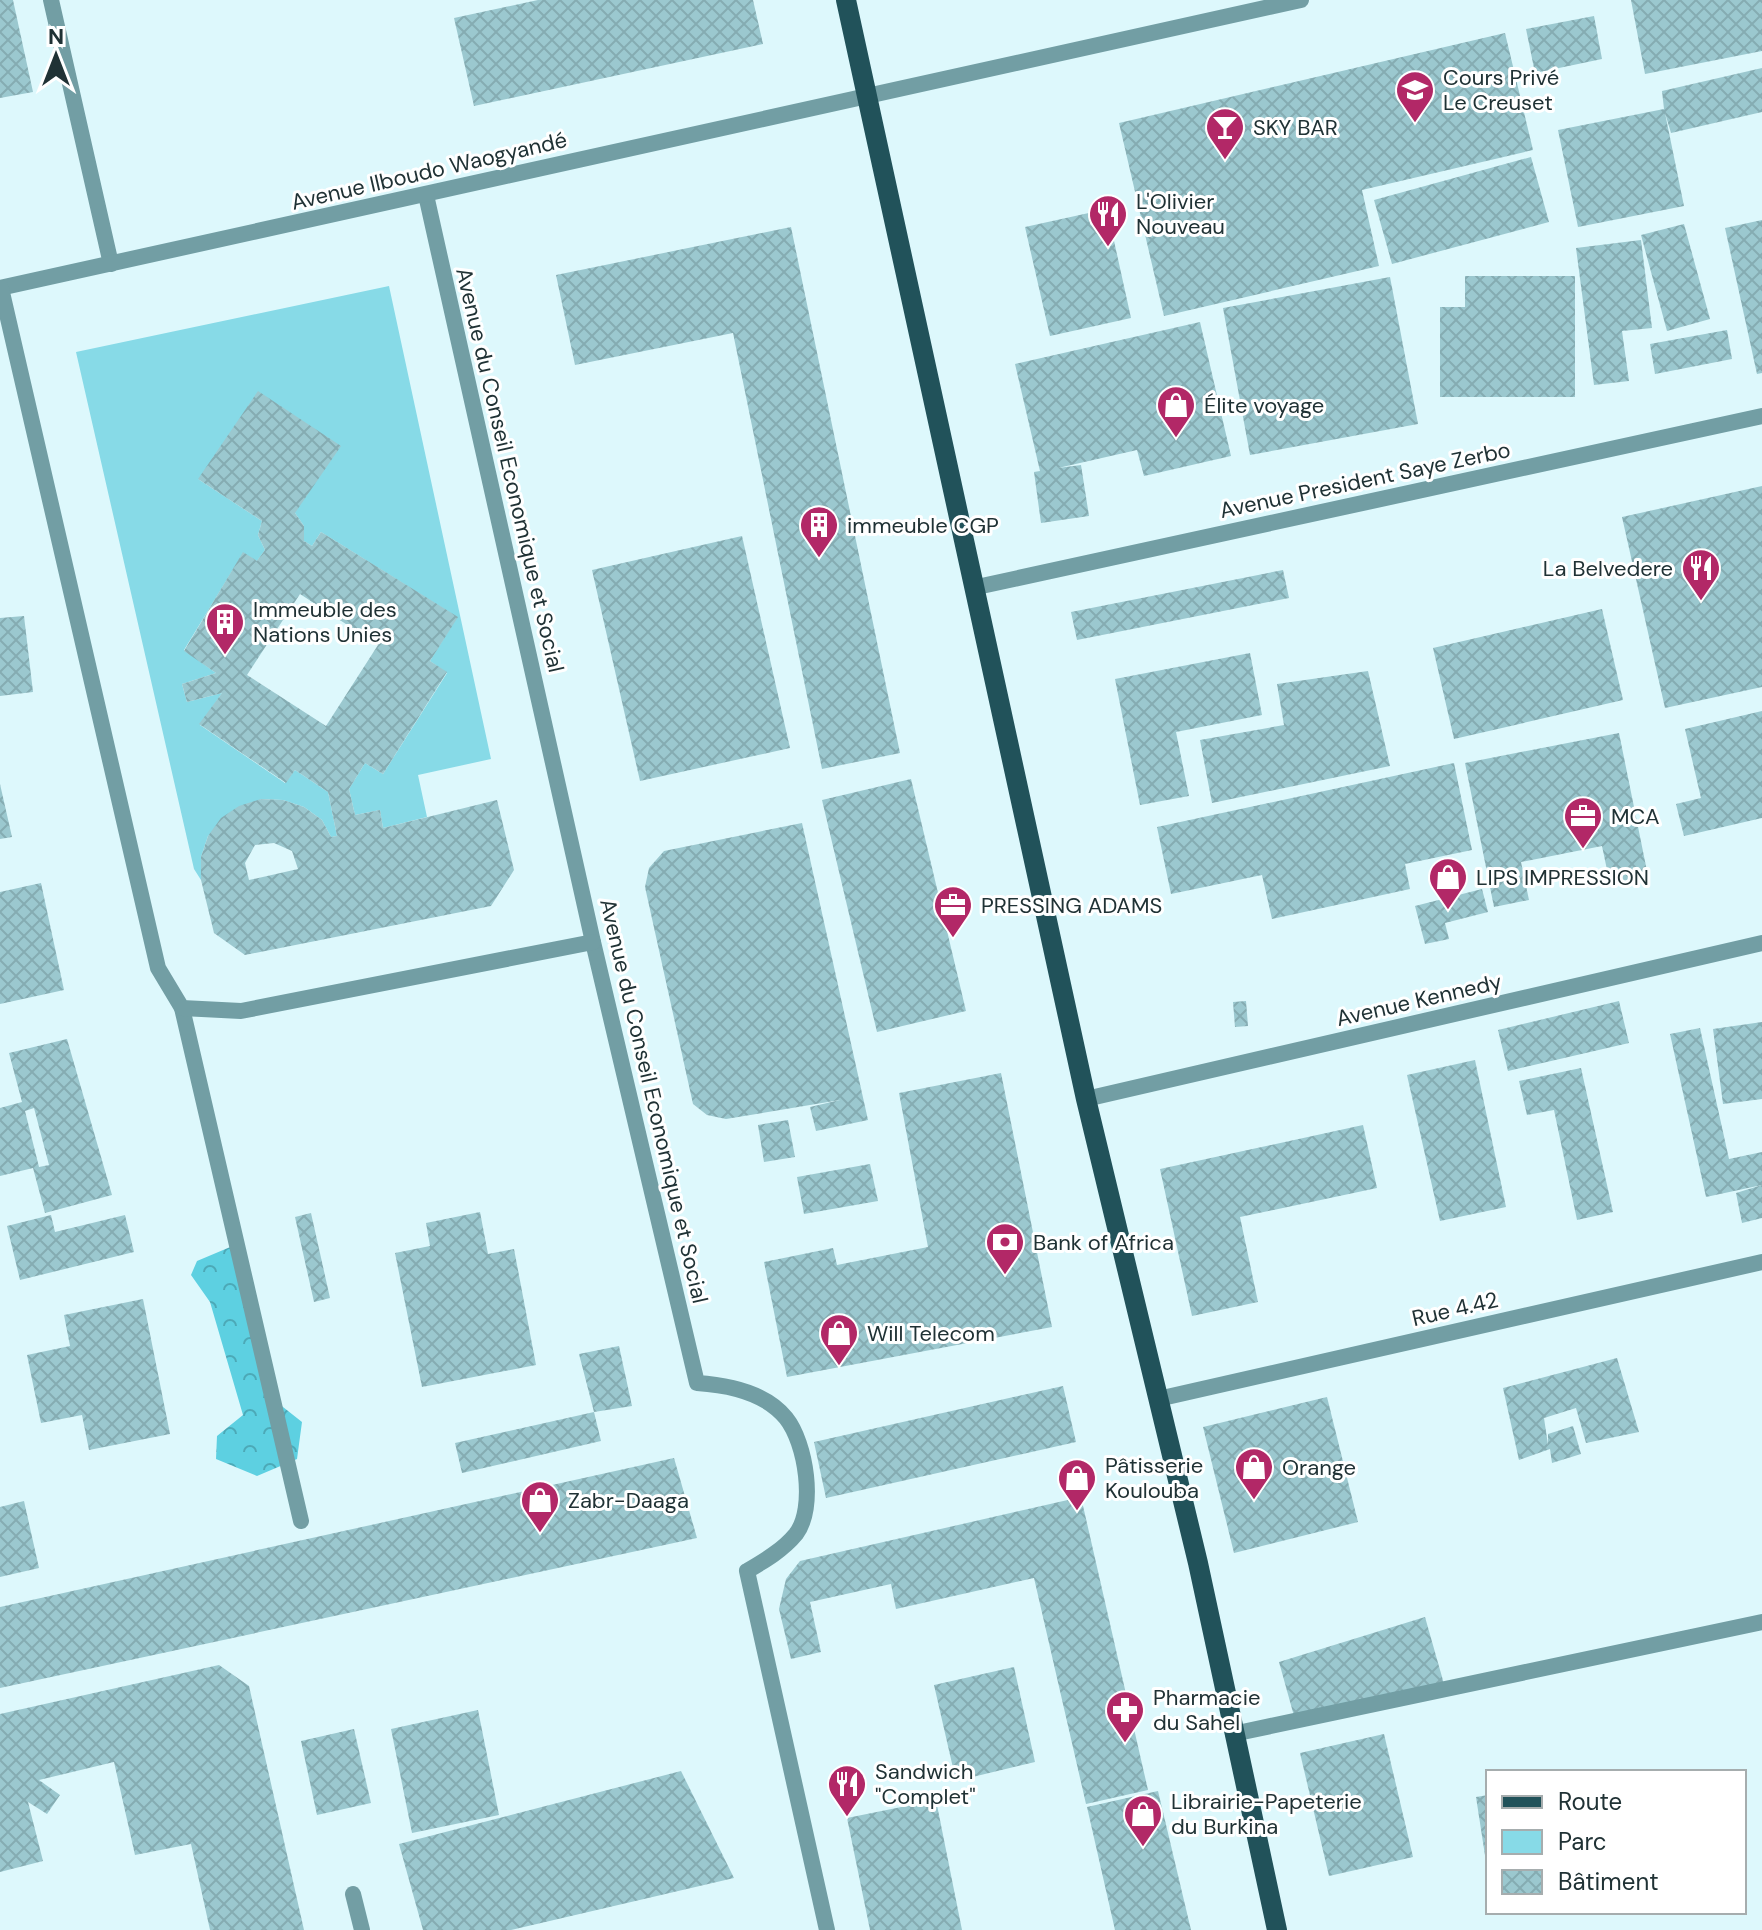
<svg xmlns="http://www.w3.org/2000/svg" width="1762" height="1930" font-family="'DM Sans',sans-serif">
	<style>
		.green { fill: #87dae7 }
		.forest { fill: url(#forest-crowns) }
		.building { fill: url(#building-cross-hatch); fill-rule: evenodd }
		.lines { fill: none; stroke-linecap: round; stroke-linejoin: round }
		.service { stroke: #729ea4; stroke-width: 16 }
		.pedestrian { stroke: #729ea4; stroke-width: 16 }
		.minor { stroke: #729ea4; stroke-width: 16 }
		.primary { stroke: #21525a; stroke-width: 20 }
		.labels { text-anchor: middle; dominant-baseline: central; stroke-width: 6; stroke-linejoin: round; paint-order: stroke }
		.poi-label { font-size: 22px; fill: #203235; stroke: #fff; text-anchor: start }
		.street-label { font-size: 22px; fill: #203235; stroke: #fff }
	</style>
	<defs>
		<pattern id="forest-crowns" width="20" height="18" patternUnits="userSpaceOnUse" patternTransform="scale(2)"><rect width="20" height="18" fill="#5dd0e1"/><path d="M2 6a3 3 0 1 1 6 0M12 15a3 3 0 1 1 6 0" fill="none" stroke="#4ca9b7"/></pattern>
		<pattern id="building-cross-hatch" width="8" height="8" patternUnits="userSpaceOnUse" patternTransform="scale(2)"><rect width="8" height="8" fill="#9bc8cf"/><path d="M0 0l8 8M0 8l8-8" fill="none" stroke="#85acb2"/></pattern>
	</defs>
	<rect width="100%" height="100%" fill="#ddf8fc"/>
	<polygon class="green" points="389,286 491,759 418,775 427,817 383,828 380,810 355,815 349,789 365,763 383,774 447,673 430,661 457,617 321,532 312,546 304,541 304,526 295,513 198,479 262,521 258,535 265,550 257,561 243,553 184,650 216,673 182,684 187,702 222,693 200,725 285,783 295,770 328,792 337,836 331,837 322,820 304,807 283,800 261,799 208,836 201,857 201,880 194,869 76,352"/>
	<polygon class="forest" points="235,1245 264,1392 302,1422 297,1459 257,1476 216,1459 217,1436 243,1415 210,1302 191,1275 197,1261"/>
	<g class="building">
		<polygon points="0,0 13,0 33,92 0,98"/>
		<polygon points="538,0 753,0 763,44 474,106 454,18"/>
		<polygon points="1631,0 1762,0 1762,51 1645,74"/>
		<polygon points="1594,16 1602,59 1535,73 1526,29"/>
		<polygon points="1505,33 1533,150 1362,190 1379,266 1164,316 1119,123"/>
		<polygon points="1762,68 1762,112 1671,133 1665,113 1684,206 1578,227 1558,130 1664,109 1662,91"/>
		<polygon points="1531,157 1549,222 1392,264 1374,200"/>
		<polygon points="1107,209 1131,318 1050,336 1025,227"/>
		<polygon points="1762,220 1762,373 1757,374 1725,228"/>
		<polygon points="1684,224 1710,319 1667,331 1641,235"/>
		<polygon points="791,227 900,753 822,769 733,333 575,365 556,275"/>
		<polygon points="1641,240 1652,328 1622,331 1629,381 1594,385 1576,248"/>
		<polygon points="1465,276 1575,276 1575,397 1440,397 1440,307 1465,307"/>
		<polygon points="1390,277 1418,424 1250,455 1223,308"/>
		<polygon points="1200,322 1231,456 1144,476 1137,450 1058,468 1081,465 1089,516 1041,523 1034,472 1040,471 1015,364"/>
		<polygon points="1727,330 1732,359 1655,374 1650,344"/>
		<path d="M258,391L341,446L295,513L304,526V541L312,546L321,532L458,617L430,661L447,672L383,774L365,763L349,789L355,815L380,810L383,828L497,800L514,870L491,906L245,955L214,933L201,880V857L208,836L221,818L239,806L261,799L283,800L304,807L322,820L331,837L337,836L328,792L295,770L286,783L199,724L222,693L187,702L182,684L216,673L184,651L243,552L257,561L265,550L258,535L262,521L198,479ZM300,594L378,645L326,726L247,675ZM274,843L292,851L298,869L249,880L245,863L255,845Z"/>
		<polygon points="1762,486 1762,687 1665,708 1622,517"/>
		<polygon points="742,536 790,748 640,781 592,570"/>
		<polygon points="1283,570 1289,598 1077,640 1071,612"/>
		<polygon points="1602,609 1623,700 1454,739 1433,648"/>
		<polygon points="24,616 33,692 0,696 0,618"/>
		<polygon points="1250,653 1262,715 1176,732 1189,796 1140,805 1115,679"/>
		<polygon points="1368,671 1390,766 1212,803 1200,740 1284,725 1277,684"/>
		<polygon points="1762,711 1762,818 1684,836 1676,804 1701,798 1685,729"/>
		<polygon points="1619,733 1648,876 1610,884 1602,846 1521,862 1529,900 1494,907 1465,763"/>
		<polygon points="1454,763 1472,850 1405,864 1410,889 1272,919 1262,875 1171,894 1157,827"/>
		<polygon points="911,779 966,1011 877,1032 822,800"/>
		<polygon points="0,784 12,837 0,839"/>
		<polygon points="802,823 868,1120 816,1131 810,1107 840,1100 726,1119 707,1115 693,1104 645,887 649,868 664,851"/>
		<polygon points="41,883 64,990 0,1004 0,892"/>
		<polygon points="1482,889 1488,912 1445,923 1449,939 1425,944 1415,906"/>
		<polygon points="1246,1001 1248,1026 1235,1027 1233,1002"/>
		<polygon points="1619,1001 1629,1043 1508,1071 1498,1030"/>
		<polygon points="1762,1022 1762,1099 1723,1104 1713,1029"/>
		<polygon points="1700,1028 1729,1159 1762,1152 1762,1185 1706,1197 1670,1034"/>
		<path d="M67,1039L112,1195L45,1213L33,1168L0,1176V1108L22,1102L9,1053ZM34,1108L49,1165L39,1167L25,1111Z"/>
		<polygon points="1475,1060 1506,1207 1440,1221 1407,1075"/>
		<polygon points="1581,1068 1613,1212 1577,1220 1554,1110 1527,1115 1519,1081"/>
		<polygon points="1001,1073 1052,1327 787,1377 764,1262 833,1248 837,1265 928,1247 899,1093"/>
		<polygon points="788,1120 795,1157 764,1162 758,1125"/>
		<polygon points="1363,1125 1377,1188 1240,1217 1258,1302 1192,1316 1160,1169"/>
		<polygon points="870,1164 878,1201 804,1214 797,1177"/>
		<polygon points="1762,1185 1762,1218 1742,1223 1736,1193"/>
		<polygon points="480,1212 488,1254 514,1249 536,1365 422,1387 395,1253 430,1246 426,1223"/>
		<polygon points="311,1213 330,1298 314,1302 295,1217"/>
		<polygon points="51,1215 55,1232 125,1215 134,1252 20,1280 7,1226"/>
		<polygon points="143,1299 170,1434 89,1450 82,1415 41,1423 27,1355 70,1346 64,1315"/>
		<polygon points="619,1346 632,1406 594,1412 601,1441 462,1473 455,1443 594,1412 579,1354"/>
		<polygon points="1617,1358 1639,1432 1586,1443 1576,1408 1544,1418 1548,1445 1548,1434 1573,1426 1581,1454 1552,1463 1550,1449 1519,1460 1503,1388"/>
		<polygon points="1063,1386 1076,1442 826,1498 814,1442"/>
		<polygon points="1327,1397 1358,1522 1234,1553 1203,1427"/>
		<polygon points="674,1458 697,1538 0,1688 0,1607"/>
		<polygon points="1081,1497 1148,1790 1086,1804 1034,1578 896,1609 891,1584 810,1602 821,1652 791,1659 779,1609 786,1579 800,1561"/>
		<polygon points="24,1501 39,1568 0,1577 0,1507"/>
		<polygon points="1425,1617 1444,1684 1294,1716 1279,1662"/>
		<polygon points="219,1665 249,1686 304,1930 210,1930 191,1844 135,1855 114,1762 39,1780 60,1795 47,1814 28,1802 43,1861 0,1872 0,1714"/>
		<polygon points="1014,1667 1035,1762 956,1781 934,1685"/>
		<polygon points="478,1710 499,1815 412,1833 391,1729"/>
		<polygon points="354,1729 371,1803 317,1815 301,1741"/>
		<polygon points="1384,1734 1413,1857 1329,1876 1300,1753"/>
		<polygon points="681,1771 734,1878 511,1930 423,1930 399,1844"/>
		<polygon points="1158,1791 1191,1930 1115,1930 1087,1807"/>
		<polygon points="1488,1795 1488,1861 1486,1862 1476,1797"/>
		<polygon points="936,1800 962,1930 870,1930 847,1818"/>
	</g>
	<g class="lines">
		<polyline class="service" points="51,0 111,264"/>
		<polyline class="pedestrian" points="182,1008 301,1521"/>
		<g class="minor">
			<path d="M426,195L593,942L697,1383C728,1385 765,1392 786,1418C806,1443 816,1508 796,1534C783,1550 764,1561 747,1571L827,1930"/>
			<polyline points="0,288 1301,0"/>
			<polyline points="1,288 158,968 182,1008 241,1011 593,942"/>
			<polyline points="977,587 1762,416"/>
			<polyline points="1086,1099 1762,943"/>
			<polyline points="1158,1399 1762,1262"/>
			<polyline points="1233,1734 1762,1622"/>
			<polyline points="353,1894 362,1930"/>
		</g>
		<polyline class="primary" points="846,0 1086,1099 1198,1563 1277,1930"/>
	</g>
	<defs>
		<g id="school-pin" transform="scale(2)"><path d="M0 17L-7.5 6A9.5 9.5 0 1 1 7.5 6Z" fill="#b22867" stroke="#fff"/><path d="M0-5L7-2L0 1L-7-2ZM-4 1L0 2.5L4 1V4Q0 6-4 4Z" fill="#fff"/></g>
		<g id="bar-pin" transform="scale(2)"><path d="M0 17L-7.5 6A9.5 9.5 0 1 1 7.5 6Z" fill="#b22867" stroke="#fff"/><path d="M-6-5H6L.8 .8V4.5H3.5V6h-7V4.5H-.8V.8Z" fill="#fff"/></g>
		<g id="restaurant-pin" transform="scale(2)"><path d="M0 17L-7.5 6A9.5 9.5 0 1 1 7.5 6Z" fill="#b22867" stroke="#fff"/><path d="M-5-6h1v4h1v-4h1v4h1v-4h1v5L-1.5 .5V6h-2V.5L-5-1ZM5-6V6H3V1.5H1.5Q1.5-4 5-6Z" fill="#fff"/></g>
		<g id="shop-pin" transform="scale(2)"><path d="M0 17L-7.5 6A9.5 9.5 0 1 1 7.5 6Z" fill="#b22867" stroke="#fff"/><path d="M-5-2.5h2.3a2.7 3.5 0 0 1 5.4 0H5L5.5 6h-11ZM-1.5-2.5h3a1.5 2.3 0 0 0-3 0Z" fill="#fff"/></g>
		<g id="building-pin" transform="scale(2)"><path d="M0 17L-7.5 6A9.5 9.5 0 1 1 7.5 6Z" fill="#b22867" stroke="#fff"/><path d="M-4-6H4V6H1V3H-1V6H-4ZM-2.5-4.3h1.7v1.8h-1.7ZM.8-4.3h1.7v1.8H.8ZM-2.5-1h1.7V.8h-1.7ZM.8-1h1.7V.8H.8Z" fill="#fff"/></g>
		<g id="office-pin" transform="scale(2)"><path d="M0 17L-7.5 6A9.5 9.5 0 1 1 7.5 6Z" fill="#b22867" stroke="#fff"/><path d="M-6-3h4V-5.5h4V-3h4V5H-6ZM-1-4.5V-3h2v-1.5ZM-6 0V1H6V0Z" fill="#fff"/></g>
		<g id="bank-pin" transform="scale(2)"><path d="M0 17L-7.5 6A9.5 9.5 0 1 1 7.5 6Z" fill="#b22867" stroke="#fff"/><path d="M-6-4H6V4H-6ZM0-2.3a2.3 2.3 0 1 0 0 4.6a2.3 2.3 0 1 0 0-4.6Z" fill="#fff"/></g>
		<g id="pharmacy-pin" transform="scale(2)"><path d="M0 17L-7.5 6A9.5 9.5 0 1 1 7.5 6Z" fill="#b22867" stroke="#fff"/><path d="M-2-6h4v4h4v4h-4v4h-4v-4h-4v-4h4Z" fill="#fff"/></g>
	</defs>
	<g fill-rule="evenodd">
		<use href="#school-pin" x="1415" y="90"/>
		<use href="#bar-pin" x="1225" y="127"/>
		<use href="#restaurant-pin" x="1108" y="214"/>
		<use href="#shop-pin" x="1176" y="405"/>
		<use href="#building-pin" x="819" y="525"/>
		<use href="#restaurant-pin" x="1701" y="568"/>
		<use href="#building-pin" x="225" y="622"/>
		<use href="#office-pin" x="1583" y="816"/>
		<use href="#shop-pin" x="1448" y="877"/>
		<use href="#office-pin" x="953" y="905"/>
		<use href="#bank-pin" x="1005" y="1242"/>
		<use href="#shop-pin" x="839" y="1333"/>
		<use href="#shop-pin" x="1254" y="1467"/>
		<use href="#shop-pin" x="1077" y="1478"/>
		<use href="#shop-pin" x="540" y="1500"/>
		<use href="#pharmacy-pin" x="1125" y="1710"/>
		<use href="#restaurant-pin" x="847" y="1784"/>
		<use href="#shop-pin" x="1143" y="1814"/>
	</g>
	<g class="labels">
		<g class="poi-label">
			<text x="1443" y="77">Cours Privé<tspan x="1443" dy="25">Le Creuset</tspan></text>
			<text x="1253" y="127">SKY BAR</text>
			<text x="1136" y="201">L'Olivier<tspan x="1136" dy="25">Nouveau</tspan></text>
			<text x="1204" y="405">Élite voyage</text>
			<text x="847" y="525">immeuble CGP</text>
			<text x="1673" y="568" text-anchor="end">La Belvedere</text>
			<text x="253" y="609">Immeuble des<tspan x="253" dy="25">Nations Unies</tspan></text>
			<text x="1611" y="816">MCA</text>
			<text x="1476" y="877">LIPS IMPRESSION</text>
			<text x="981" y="905">PRESSING ADAMS</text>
			<text x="1033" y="1242">Bank of Africa</text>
			<text x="867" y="1333">Will Telecom</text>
			<text x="1105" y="1465">Pâtisserie<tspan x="1105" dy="25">Koulouba</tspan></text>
			<text x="1282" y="1467">Orange</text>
			<text x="568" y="1500">Zabr-Daaga</text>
			<text x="1153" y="1697">Pharmacie<tspan x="1153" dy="25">du Sahel</tspan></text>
			<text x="875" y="1771">Sandwich<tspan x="875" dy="25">"Complet"</tspan></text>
			<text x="1171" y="1801">Librairie-Papeterie<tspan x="1171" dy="25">du Burkina</tspan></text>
		</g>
		<g class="street-label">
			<text transform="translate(429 171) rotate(-13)">Avenue Ilboudo Waogyandé</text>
			<text transform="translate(510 470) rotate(77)">Avenue du Conseil Economique et Social</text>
			<text transform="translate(1365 480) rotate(-12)">Avenue President Saye Zerbo</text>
			<text transform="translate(1419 1000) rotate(-13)">Avenue Kennedy</text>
			<text transform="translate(654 1101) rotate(77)">Avenue du Conseil Economique et Social</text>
			<text transform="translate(1455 1309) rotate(-13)">Rue 4.42</text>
		</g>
	</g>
	<rect x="1486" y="1770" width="260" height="144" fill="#ffffff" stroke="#a6adae" stroke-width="2"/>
	<rect x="1502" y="1796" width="40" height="12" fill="#21525a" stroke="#a6adae" stroke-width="2"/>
	<text x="1558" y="1810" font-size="24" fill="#203235">Route</text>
	<rect x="1502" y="1830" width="40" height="24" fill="#87dae7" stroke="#a6adae" stroke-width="2"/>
	<text x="1558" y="1850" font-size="24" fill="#203235">Parc</text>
	<rect x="1502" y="1870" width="40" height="24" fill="url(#building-cross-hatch)" stroke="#a6adae" stroke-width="2"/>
	<text x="1558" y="1890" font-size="24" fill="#203235">Bâtiment</text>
	<g transform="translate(56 56)" stroke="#ffffff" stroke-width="6" paint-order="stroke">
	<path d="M0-6L14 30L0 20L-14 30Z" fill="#203235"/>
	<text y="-12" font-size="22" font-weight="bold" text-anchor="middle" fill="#203235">N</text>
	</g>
</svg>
